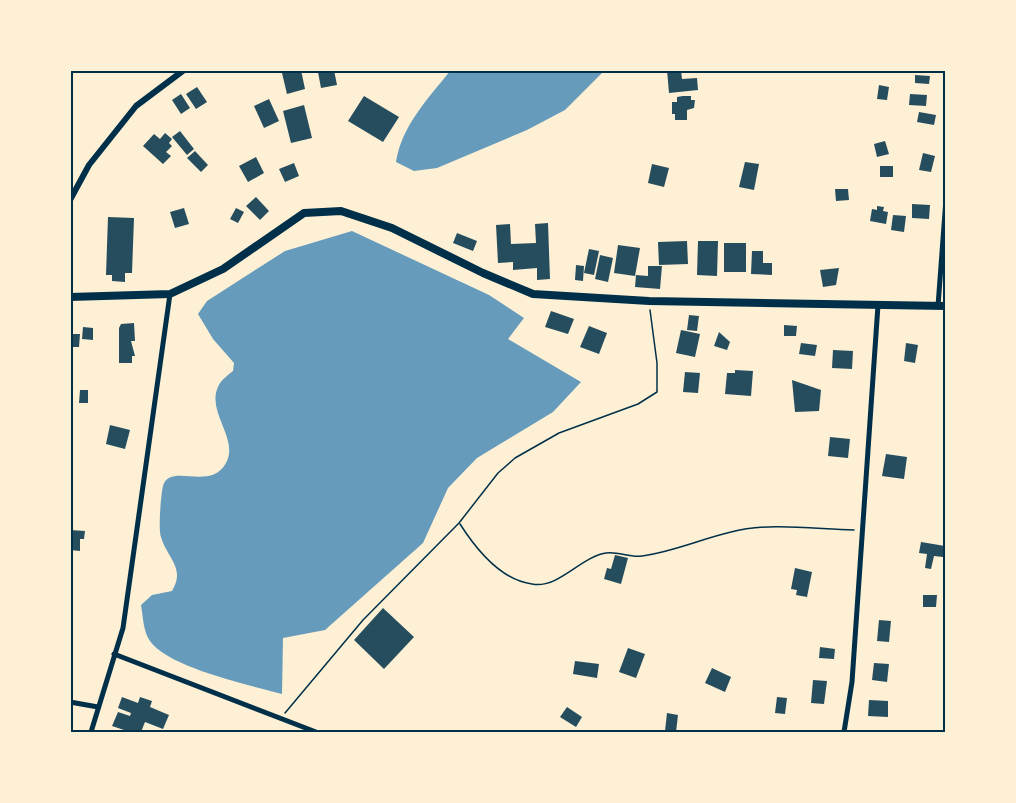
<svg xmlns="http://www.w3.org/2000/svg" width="1016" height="803" font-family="'Zilla Slab',serif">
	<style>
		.water { fill: #669bbc }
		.building { fill: #264d5e }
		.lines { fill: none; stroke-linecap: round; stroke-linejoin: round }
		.path { stroke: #003049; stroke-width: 1.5 }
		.minor { stroke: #003049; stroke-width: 5 }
		.tertiary { stroke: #003049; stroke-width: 6 }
		.trunk { stroke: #003049; stroke-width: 8 }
		.neatline { fill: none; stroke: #003049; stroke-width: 2 }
	</style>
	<rect width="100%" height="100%" fill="#fdf0d5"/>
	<g class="water">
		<path d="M450,71V70L604,71L565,110L527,130L437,168L414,171L396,162C402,125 428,99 450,71Z"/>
		<path d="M352,231L489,295L524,318L508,339L581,382L553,412L477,458L448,488L423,543L325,630L283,638L282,694C250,685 169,668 150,641C143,631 143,616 141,605L152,595L172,591C186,568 167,558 161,537C158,530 161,494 163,486C170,462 210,492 226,463C240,438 203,410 220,383C223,379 229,374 233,371L234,363L213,339L198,314L207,301L285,251Z"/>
	</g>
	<g class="building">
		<polygon points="290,70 301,70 305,89 287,94 282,73"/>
		<polygon points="334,70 337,85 321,88 318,72"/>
		<polygon points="667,70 681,70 682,79 697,78 698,90 669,93"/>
		<polygon points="915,75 930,76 929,84 915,83"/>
		<polygon points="879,85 889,87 887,100 877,99"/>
		<polygon points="197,87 207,102 196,109 186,94"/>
		<polygon points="181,94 190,108 181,114 172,100"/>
		<polygon points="910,94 927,95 926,106 909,105"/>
		<polygon points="364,96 399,117 383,142 348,121"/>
		<polygon points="683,96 691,96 691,100 695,100 694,108 687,110 687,120 675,120 675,114 672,114 672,102 677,102 677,97"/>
		<polygon points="269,99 279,121 264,128 254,106"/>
		<polygon points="304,105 312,138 291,143 283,111"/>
		<polygon points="919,112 936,115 934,125 917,122"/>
		<polygon points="180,131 194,149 187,155 172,137"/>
		<polygon points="165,133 172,139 169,143 172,146 166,152 171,156 163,164 143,146 154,134 160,139"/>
		<polygon points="885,141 889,154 877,157 874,144"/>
		<polygon points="195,151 208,165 201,172 187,158"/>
		<polygon points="923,153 935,156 931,172 919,170"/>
		<polygon points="256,157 264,173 248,182 239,166"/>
		<polygon points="745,162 759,164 754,190 739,187"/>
		<polygon points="294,163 299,176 285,182 279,169"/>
		<polygon points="652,164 669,168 664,187 648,183"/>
		<rect x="880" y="166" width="13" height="11"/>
		<polygon points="835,189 848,189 849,200 836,201"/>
		<polygon points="256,197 269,211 260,220 246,206"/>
		<polygon points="912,204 930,205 929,219 912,218"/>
		<polygon points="877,206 884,207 883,211 888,212 886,224 870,221 872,209 877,210"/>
		<polygon points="184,208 189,224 175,228 170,212"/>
		<polygon points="236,208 244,212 238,223 230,219"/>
		<polygon points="893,215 906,216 904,232 891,230"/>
		<polygon points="108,217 134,218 132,273 125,273 125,282 112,281 112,275 106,275"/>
		<polygon points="548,223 550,279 537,280 537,268 513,270 513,262 498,263 496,225 510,224 511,244 536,243 535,224"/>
		<polygon points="457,233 477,241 473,251 453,243"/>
		<polygon points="687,241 688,264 659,265 658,242"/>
		<polygon points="698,241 718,241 717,276 697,275"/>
		<rect x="724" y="243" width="22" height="29"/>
		<polygon points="618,245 640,248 635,276 614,273"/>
		<polygon points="589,249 599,251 594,275 584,273"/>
		<polygon points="752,251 763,251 763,263 772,263 772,275 751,274"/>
		<polygon points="600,255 613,258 608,282 595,279"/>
		<polygon points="576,265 584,266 583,281 575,280"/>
		<polygon points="648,266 662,266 660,289 635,287 636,275 648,276"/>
		<polygon points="839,268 836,285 823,287 820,270"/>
		<polygon points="551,311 574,319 568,334 545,327"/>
		<polygon points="689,315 699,316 697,331 687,330"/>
		<polygon points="134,323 135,341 131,341 135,356 132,356 132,363 119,363 119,328 121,324"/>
		<polygon points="784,325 797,326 796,336 784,336"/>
		<polygon points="589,326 607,333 599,354 580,347"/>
		<polygon points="83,327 93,328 93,340 82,339"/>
		<polygon points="681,330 700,334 695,357 676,353"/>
		<polygon points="719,332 730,342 727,350 714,346"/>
		<polygon points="72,334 80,334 79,347 71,347"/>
		<polygon points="801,343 817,345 815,356 799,354"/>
		<polygon points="906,343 918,345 915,363 904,361"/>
		<polygon points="833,350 853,351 852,369 832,368"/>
		<polygon points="735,370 753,371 751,396 725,394 727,373 735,373"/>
		<polygon points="685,372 700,373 698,393 683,392"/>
		<polygon points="792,380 821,390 819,411 795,412"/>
		<polygon points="80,390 88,390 88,403 79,403"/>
		<polygon points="110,425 130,430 125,449 106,444"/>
		<polygon points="830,437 850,439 848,458 828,456"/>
		<polygon points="886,454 907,457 904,479 882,476"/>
		<polygon points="70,530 85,531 84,539 80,539 80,551 70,550"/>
		<polygon points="921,542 945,546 943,557 934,556 931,569 925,568 927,554 919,553"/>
		<polygon points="615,555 628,558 621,584 604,579 607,568 611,569"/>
		<polygon points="795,568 812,572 807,597 796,595 797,590 791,589"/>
		<polygon points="923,595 937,595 936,607 923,607"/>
		<polygon points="383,608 414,637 384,669 354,640"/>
		<polygon points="879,620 891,621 889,642 877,641"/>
		<polygon points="820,647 835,649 834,659 819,658"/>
		<polygon points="628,648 645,654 636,678 619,672"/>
		<polygon points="575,661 599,664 597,678 573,674"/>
		<polygon points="874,663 889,664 887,682 872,680"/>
		<polygon points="712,668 731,677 725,692 705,683"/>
		<polygon points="813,680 827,681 824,704 811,703"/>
		<polygon points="122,697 138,703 140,697 152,701 150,707 169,715 163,729 145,722 141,732 130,732 112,726 118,712 130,716 131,713 118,708"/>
		<polygon points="777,697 787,698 785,714 775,713"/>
		<polygon points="869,700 888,701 888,717 868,716"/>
		<polygon points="567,707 582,717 576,727 560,717"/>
		<polygon points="667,713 678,715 676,732 665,731"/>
	</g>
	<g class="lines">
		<g class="path">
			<path d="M460,524C476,549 500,580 532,584C559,589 580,557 606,553C618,551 630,558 642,556C672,552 701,539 731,532C769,522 814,529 854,530"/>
			<polyline points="285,713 363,620 459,523 498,473 515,458 559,433 638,404 657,392 657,363 650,310"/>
		</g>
		<g class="minor">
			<polyline points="938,306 946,199"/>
			<polyline points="114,654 316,732"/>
			<polyline points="70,702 98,707"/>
			<polyline points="91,732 123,628 170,294"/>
			<polyline points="844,732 852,682 878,305"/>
		</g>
		<polyline class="tertiary" points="70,200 89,165 136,106 184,70"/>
		<polyline class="trunk" points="70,297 170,294 223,269 304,213 341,211 392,228 483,273 533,294 649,301 946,306"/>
	</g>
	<rect width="1016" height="803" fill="none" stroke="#fdf0d5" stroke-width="144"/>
	<rect x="72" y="72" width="872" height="659" class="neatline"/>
</svg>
